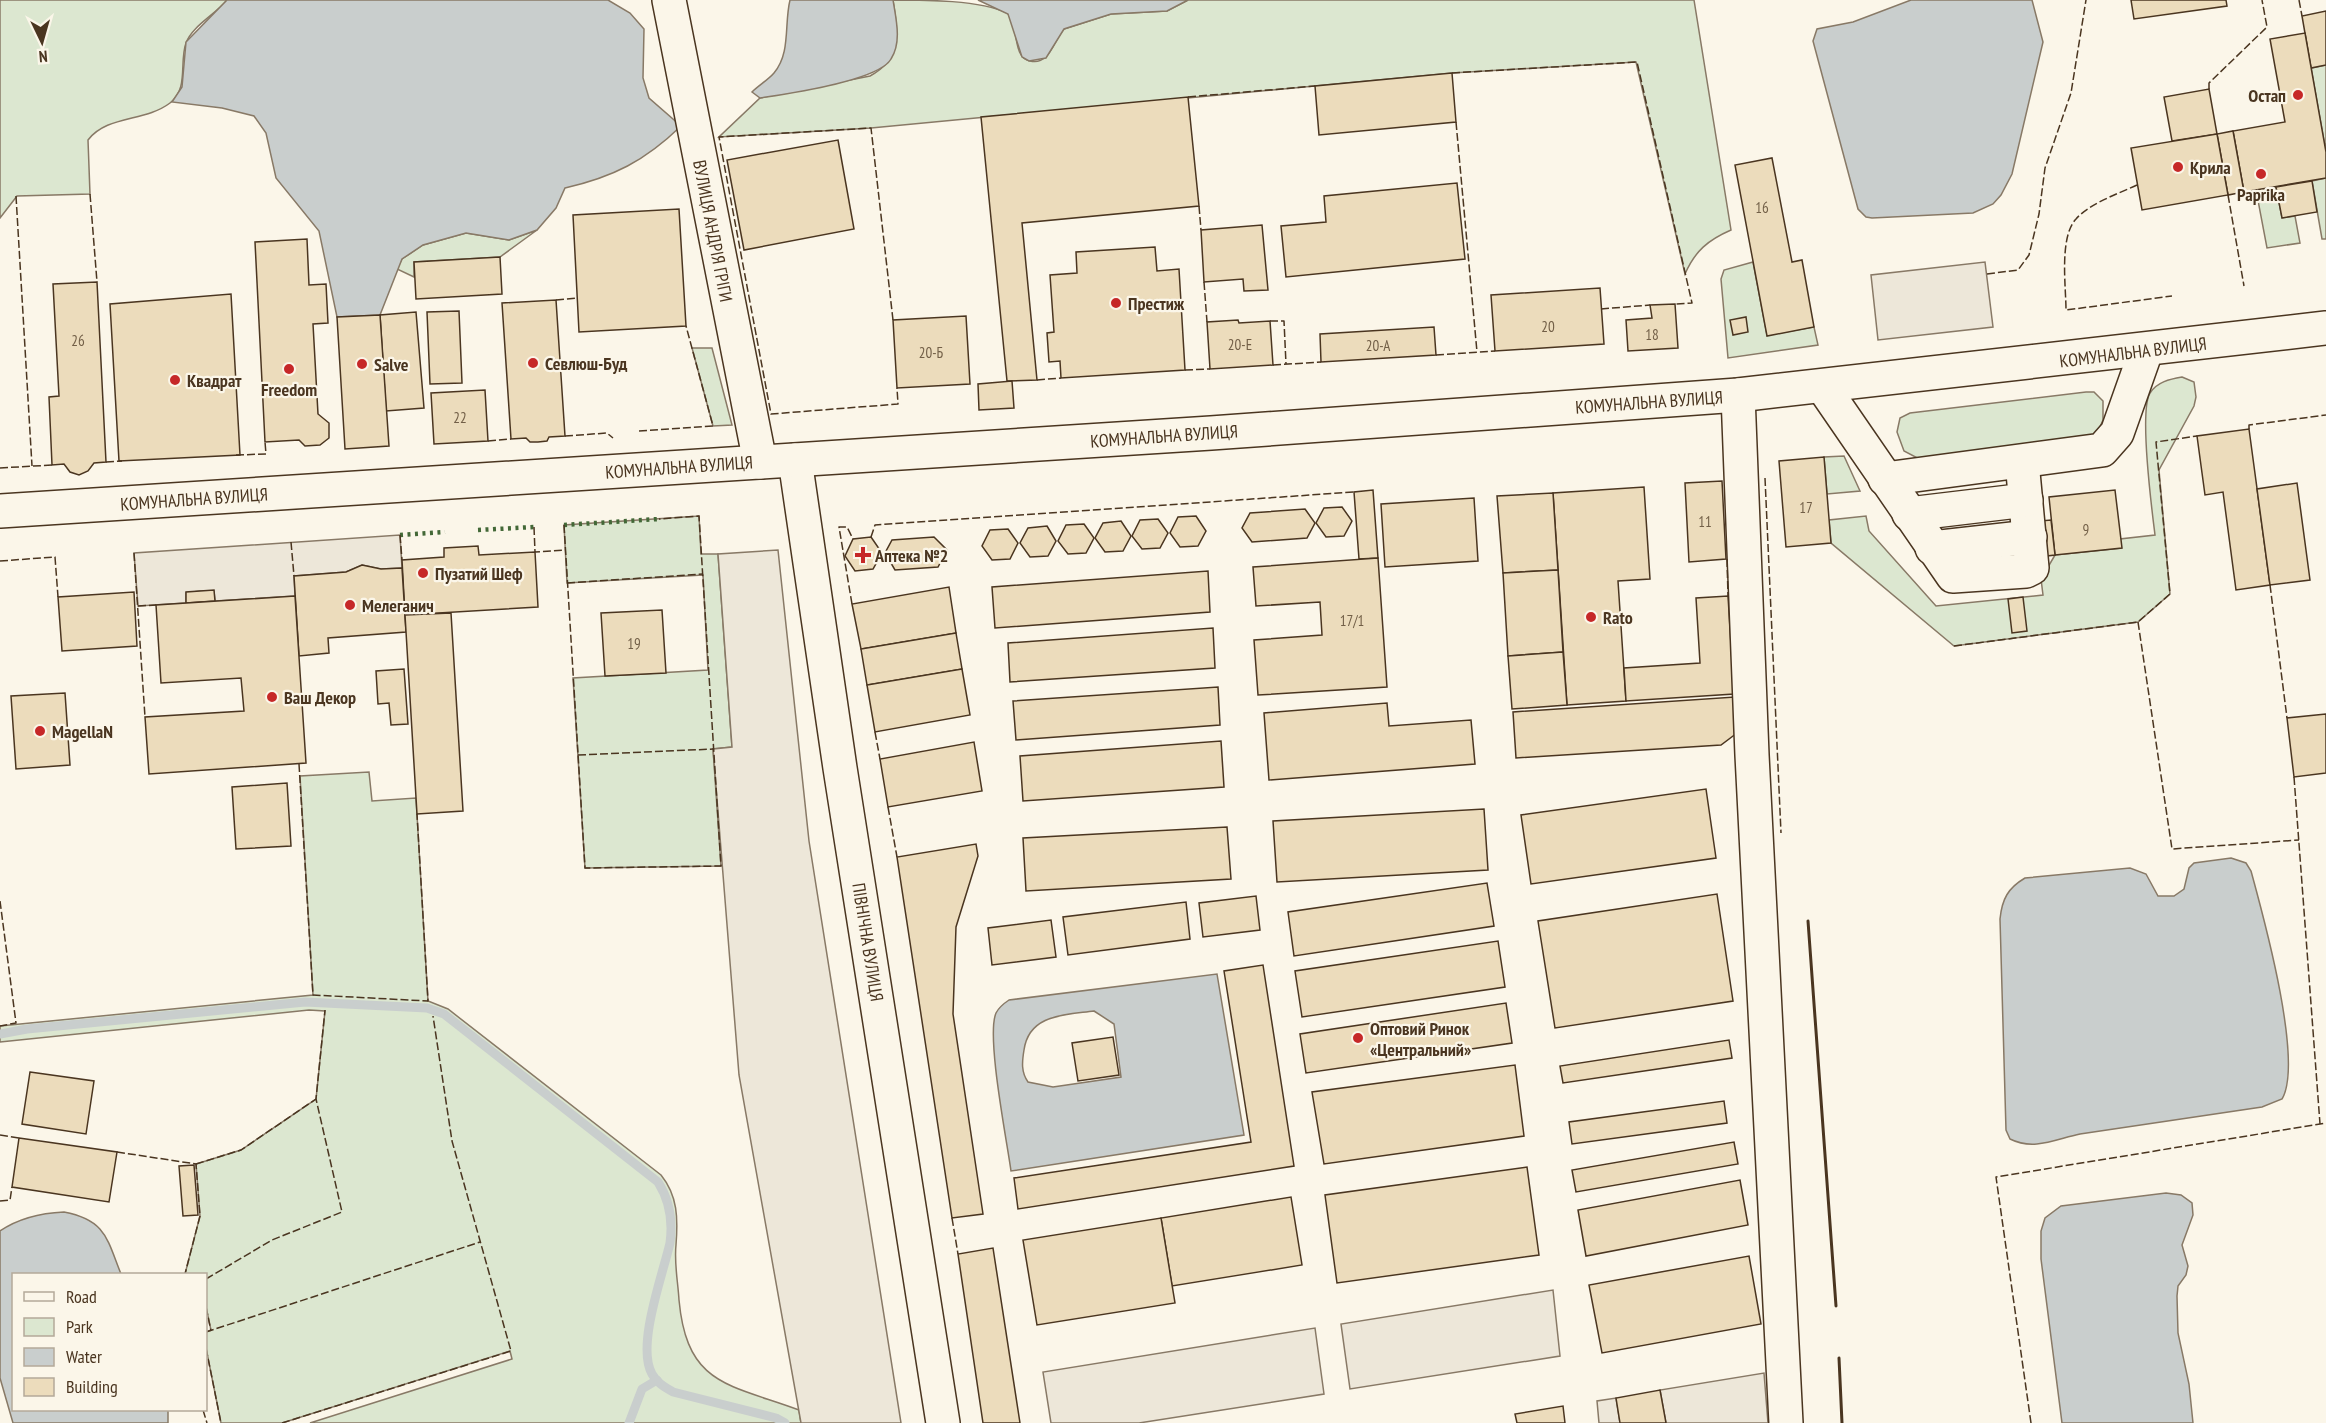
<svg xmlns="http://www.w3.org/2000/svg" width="2326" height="1423" font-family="'PT Sans Narrow',sans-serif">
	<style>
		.green { fill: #dce7d0; stroke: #887966; stroke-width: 1.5 }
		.parking { fill: #ede7d9; stroke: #887966; stroke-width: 1.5 }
		.water { fill: #c9cecd; stroke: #887966; stroke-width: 1.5; fill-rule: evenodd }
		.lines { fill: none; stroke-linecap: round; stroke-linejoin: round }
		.stream { stroke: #c9cecd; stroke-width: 9 }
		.building { fill: #ecdcbc; stroke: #4a3520; stroke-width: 1.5 }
		.minor-casing { stroke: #4a3520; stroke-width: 36 }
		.major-casing { stroke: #4a3520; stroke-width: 36 }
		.minor { stroke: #fbf6e9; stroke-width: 33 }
		.major { stroke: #fbf6e9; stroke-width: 33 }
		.hedge { stroke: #436837; stroke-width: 4.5; stroke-dasharray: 3 4.5; stroke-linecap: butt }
		.fence { stroke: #4a3520; stroke-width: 1.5; stroke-dasharray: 8 3; stroke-linecap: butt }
		.wall { stroke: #4a3520; stroke-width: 3 }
		.poi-dot { fill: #c62828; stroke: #fbf6e9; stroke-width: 2 }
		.labels { text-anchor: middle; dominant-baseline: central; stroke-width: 4.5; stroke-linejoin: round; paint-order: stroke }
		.number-label { font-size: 15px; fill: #725f47 }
		.poi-label { font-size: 18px; font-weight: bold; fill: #4a3520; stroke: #fbf6e9; text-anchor: start }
		.street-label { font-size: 18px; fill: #4a3520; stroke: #fbf6e9 }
	</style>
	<rect width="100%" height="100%" fill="#fbf6e9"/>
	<g class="green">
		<path d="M0,0H227C216,14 192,26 186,43C179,62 189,89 170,103C145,122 107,115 88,140L90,194L17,196L0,218Z"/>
		<path d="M893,0C926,0 980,0 1007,13C1020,24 1011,57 1030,61C1050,66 1054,39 1064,29L1111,14L1167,11L1188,0H1694L1731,230C1708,240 1695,251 1685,274L1636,62L1452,73L871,128L719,137L760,98L870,76C903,58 898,33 893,0Z"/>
		<polygon points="2326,65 2326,152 2311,68"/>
		<polygon points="2326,178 2326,239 2322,239 2312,181"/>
		<polygon points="2276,187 2282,218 2295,216 2300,243 2267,248 2256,190"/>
		<polygon points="537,230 500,257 414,262 414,277 397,269 402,259 423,245 466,233 509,240"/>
		<polygon points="1753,262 1767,335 1814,327 1818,345 1728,358 1721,279 1724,270"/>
		<polygon points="692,348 712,348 732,425 713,426"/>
		<path d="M2182,377L2194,382L2196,397L2194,406L2159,470L2170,594L2138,622L1954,646L1831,543L1829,520L1866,516L1869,531L1936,606L2043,595L2041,579L2055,555L2121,548L2120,539L2155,535C2152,511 2139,411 2150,393C2157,382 2170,379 2182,377Z"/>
		<polygon points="2086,392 2094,392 2103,401 2103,420 2096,436 1923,461 1904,451 1897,432 1900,418 1910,413"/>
		<polygon points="1844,456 1860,491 1827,494 1824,457"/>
		<polygon points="699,516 701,554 718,554 732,747 713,749 721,866 585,868 573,678 708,670 703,575 567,583 564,525"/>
		<path d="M369,772L372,801L416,798L428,1001L448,1009L661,1175C678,1196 678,1219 676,1245C674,1263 678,1282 679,1300C687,1386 729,1384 799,1410L801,1423H310L512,1359L510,1351L282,1423H221L206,1348V1332L211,1330L206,1307V1274H185L200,1216L196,1164L241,1150L316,1099L325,1011L309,1010L0,1042V1026L313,995L300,776Z"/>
	</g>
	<g class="parking">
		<polygon points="1985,262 1993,327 1878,340 1871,275"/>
		<polygon points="400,535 402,568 381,569 362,565 346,572 294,576 295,596 215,601 214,591 200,591 186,593 186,603 138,606 134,553"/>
		<polygon points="778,550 809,841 901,1423 801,1423 739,1075 713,749 732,747 718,554"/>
		<polygon points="1553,1290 1560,1356 1350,1389 1341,1324"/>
		<polygon points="1315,1328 1324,1394 1139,1423 1051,1423 1043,1372"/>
		<polygon points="1764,1373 1768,1423 1666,1423 1660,1390"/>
		<polygon points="1616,1398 1620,1423 1599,1423 1597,1401"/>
	</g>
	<g class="water">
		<path d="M227,0H608L630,13L644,29L643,78L649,98L681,126C645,161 613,177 565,188L556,208L537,230L509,240L466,233L423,245L402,259L380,315L337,317L319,231L276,178L266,133L254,116L222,108L172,102L182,87L186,42Z"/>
		<path d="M790,0H893C896,19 902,42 891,59C879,81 786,94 760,98L752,92C759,85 768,80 774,73C791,53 784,24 790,0Z"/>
		<polygon points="978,0 1188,0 1167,11 1111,14 1064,29 1046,58 1029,61 1022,57 1008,14"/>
		<polygon points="1911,0 2032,0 2043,42 2012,174 2001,195 1993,204 1973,213 1872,218 1866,217 1858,209 1813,41 1817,29 1853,22"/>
		<path d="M2231,858L2246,863L2251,871C2263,915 2304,1062 2282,1099L2262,1107L2080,1134C2056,1139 2034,1151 2010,1139L2006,1130L2000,919C2002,899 2008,888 2025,878L2130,868L2146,874L2158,896H2174L2184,889L2189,868L2194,863Z"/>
		<path d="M1217,974L1244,1135L1011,1171C1007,1141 986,1036 996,1013C999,1007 1003,1004 1009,1000ZM1094,1011L1114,1024L1121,1077L1053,1087L1028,1082C1021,1072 1022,1062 1024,1050C1029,1014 1065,1015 1094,1011Z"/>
		<polygon points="2166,1193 2181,1195 2192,1203 2193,1215 2182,1245 2188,1266 2186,1275 2178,1286 2177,1296 2178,1333 2189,1384 2193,1423 2062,1423 2041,1259 2041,1231 2045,1218 2061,1206"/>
		<path d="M64,1212C106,1220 107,1239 121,1274H14V1410H168V1423H13L0,1378V1231C19,1218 42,1213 64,1212Z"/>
	</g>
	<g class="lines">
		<g class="stream">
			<path d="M0,1034L27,1029L305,1002L427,1008L444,1014L658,1182C670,1201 673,1221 670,1243C663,1274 636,1346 652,1374C657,1383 665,1387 673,1392L776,1418L785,1423"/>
			<polyline points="629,1423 642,1389 657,1380"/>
		</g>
	</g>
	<g class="building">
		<polygon points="2131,0 2226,0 2227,6 2134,19"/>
		<polygon points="2326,11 2326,65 2311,68 2302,16"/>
		<polygon points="2305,33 2326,152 2326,178 2244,192 2233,131 2285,122 2270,39"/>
		<polygon points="1452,73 1456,122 1319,135 1315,86"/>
		<polygon points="2209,89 2217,134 2172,141 2164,97"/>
		<polygon points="1188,97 1199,206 1022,223 1037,380 1007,381 981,117"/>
		<polygon points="2233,131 2244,192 2228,195 2217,134"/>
		<polygon points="2217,134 2228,195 2142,210 2131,148"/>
		<polygon points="838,140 854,229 744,250 727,160"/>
		<polygon points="1772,158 1792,262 1802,260 1814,327 1767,336 1735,165"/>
		<polygon points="2312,181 2317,212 2282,218 2276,187"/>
		<polygon points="1457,183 1465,259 1286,277 1281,226 1326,222 1324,196"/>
		<polygon points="679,209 686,326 579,332 573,215"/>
		<polygon points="1262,225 1268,290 1244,291 1243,279 1204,282 1201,230"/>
		<polygon points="307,239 309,285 326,284 328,323 313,324 318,414 329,423 329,438 320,445 305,446 299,440 265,442 255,242"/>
		<polygon points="1155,247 1157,271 1179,269 1185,370 1061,378 1060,361 1049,362 1047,333 1054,332 1050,275 1077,273 1076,252"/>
		<polygon points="500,257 502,294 416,299 414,262"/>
		<polygon points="97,282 106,462 94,463 88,471 79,475 70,472 64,464 52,465 49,397 59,396 53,284"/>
		<polygon points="1600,288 1604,344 1495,351 1491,295"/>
		<polygon points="231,294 240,455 119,461 110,304"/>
		<polygon points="556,300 565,436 549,437 547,441 538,442 530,442 526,438 511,439 502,303"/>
		<polygon points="1675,304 1678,348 1628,351 1626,320 1652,318 1650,305"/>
		<polygon points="459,311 462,383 430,384 427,312"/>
		<polygon points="416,312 424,408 386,411 380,315"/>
		<polygon points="380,315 389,446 345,449 337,317"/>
		<polygon points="966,316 970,384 897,388 893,320"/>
		<polygon points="1746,317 1748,332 1733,335 1730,320"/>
		<polygon points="1238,320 1239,323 1270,321 1273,365 1210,369 1207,322"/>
		<polygon points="1434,327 1436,355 1321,362 1320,334"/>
		<polygon points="1012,381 1014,408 979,410 978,384"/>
		<polygon points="485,390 488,441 434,444 431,393"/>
		<polygon points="2249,429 2270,585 2236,590 2223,492 2205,495 2197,436"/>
		<polygon points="1824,457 1831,543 1786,547 1779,461"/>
		<polygon points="1722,481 1726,559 1689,562 1685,483"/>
		<polygon points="2297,483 2310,580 2270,585 2257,489"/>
		<polygon points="1644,487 1650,579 1618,581 1626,701 1567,705 1553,493"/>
		<polygon points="1373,490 1378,558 1359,559 1354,492"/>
		<polygon points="2115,490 2122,548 2055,555 2049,497"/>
		<polygon points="1553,493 1558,570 1503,573 1497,496"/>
		<polygon points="1474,498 1478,561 1385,567 1381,504"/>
		<polygon points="1342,507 1352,521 1344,536 1326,537 1316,523 1324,508"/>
		<polygon points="1305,509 1315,523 1307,538 1252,542 1242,528 1250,513"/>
		<polygon points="1196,516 1206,531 1198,546 1180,547 1170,533 1178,517"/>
		<polygon points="1158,519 1168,533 1160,548 1142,549 1132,536 1140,520"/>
		<polygon points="2051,520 2055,555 2014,560 2010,524"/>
		<polygon points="1121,521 1131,536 1123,551 1105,552 1095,538 1103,523"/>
		<polygon points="1084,524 1094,538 1086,553 1068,554 1058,541 1066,525"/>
		<polygon points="1047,526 1056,541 1048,556 1030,557 1020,543 1028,528"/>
		<polygon points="1008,529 1018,543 1010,559 992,560 982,546 990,530"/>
		<polygon points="871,537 882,553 873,569 855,571 845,556 853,539"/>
		<polygon points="934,537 947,550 938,567 895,570 885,553 892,540"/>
		<polygon points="478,546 479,555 535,552 538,607 405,615 402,560 444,557 444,548"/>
		<polygon points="1378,558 1387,687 1258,695 1254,640 1322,635 1320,602 1256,606 1253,567"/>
		<polygon points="362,565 381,569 402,568 406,632 328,638 329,653 299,656 294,576 346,572"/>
		<polygon points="1558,570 1563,652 1508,656 1503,573"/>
		<polygon points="1208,571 1210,612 995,628 992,587"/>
		<polygon points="949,587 956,633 861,649 852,604"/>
		<polygon points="214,590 215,601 186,603 186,592"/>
		<polygon points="134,592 137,646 62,651 58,597"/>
		<polygon points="295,596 306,763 149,774 145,717 244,711 241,678 161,683 156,605"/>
		<polygon points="1728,596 1734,694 1626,701 1624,668 1700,663 1696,598"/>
		<polygon points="2023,597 2027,631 2012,633 2008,599"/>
		<polygon points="662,610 666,673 605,676 601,613"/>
		<polygon points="451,613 463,811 417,814 405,615"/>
		<polygon points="1213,628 1215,668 1010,682 1008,643"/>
		<polygon points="956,633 962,669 867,685 861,649"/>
		<polygon points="1563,652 1567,705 1512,709 1508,656"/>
		<polygon points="404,669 408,724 391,725 389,703 378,704 376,671"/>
		<polygon points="962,669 970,715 875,732 867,685"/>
		<polygon points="1218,687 1220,725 1016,740 1013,701"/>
		<polygon points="65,693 70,765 16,769 11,696"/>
		<polygon points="1735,697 1737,733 1721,745 1516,758 1513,712"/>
		<polygon points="1387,703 1389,726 1471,720 1475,764 1269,780 1264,713"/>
		<polygon points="2326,714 2326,773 2294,777 2287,718"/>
		<polygon points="1221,741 1224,787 1023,801 1020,756"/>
		<polygon points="974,742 982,791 888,807 880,759"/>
		<polygon points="287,783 291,846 236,849 232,787"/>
		<polygon points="1706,789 1716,858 1531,884 1521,815"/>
		<polygon points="1484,809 1488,870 1277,882 1273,821"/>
		<polygon points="1227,827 1231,879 1026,891 1023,838"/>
		<polygon points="976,844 978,856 956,927 953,1014 983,1214 952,1218 897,857"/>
		<polygon points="1487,883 1494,926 1294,956 1288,912"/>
		<polygon points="1717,894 1733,1001 1555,1028 1538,921"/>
		<polygon points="1256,896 1260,930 1203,937 1199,903"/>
		<polygon points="1186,902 1190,939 1068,955 1063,917"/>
		<polygon points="1051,920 1056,957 992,965 988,928"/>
		<polygon points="1498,941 1505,987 1302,1017 1295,971"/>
		<polygon points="1263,965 1294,1166 1018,1209 1014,1178 1251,1142 1224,971"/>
		<polygon points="1506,1003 1512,1043 1306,1073 1300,1034"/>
		<polygon points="1113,1037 1119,1075 1078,1081 1072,1043"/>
		<polygon points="1729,1040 1732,1058 1563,1083 1560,1066"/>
		<polygon points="1515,1065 1524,1136 1324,1164 1312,1092"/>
		<polygon points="30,1072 94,1081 86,1134 22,1124"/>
		<polygon points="1724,1101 1727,1123 1572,1144 1569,1122"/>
		<polygon points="19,1138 117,1152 109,1202 12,1187"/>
		<polygon points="1734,1142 1738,1164 1576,1192 1572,1170"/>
		<polygon points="194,1165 198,1215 183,1216 179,1166"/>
		<polygon points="1527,1167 1539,1255 1337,1283 1325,1195"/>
		<polygon points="1740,1180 1748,1225 1586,1256 1578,1210"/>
		<polygon points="1291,1197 1302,1265 1172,1286 1161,1218"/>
		<polygon points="1161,1218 1175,1303 1037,1325 1023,1240"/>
		<polygon points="993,1248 1020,1423 983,1423 958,1254"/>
		<polygon points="1749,1256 1761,1324 1602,1353 1589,1285"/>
		<polygon points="1660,1390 1666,1423 1620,1423 1616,1398"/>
		<polygon points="1563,1406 1565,1423 1517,1423 1515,1414"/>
	</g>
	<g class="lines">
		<g class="minor-casing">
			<g id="minor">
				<polyline points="669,0 760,462"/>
				<polyline points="1823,387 1953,576 2026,571 2032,568 2022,462"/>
				<polyline points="1738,395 1752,755 1786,1423"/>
				<polyline points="795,460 840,768 943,1423"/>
				<polyline points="1885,479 2102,450 2117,433 2146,351"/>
				<polyline points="1909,514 2026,500"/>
				<polyline points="1932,548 2030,537"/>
			</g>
		</g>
		<g class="major-casing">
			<polyline id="major" points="0,511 1211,433 1738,395 2326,328"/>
		</g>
		<use href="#minor" class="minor"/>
		<use href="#major" class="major"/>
		<g class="hedge">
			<polyline points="564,525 659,519"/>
			<polyline points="478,530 534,527"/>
			<polyline points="400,535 445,532"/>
		</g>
		<g class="fence">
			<polyline points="2299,0 2302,16"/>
			<polyline points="1452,73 1637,62 1692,303 1675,304"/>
			<polyline points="2209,89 2209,83 2267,27 2262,0"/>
			<polyline points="1188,97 1315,86"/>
			<polyline points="1456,122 1477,352"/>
			<path d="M2137,185C2118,194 2090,203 2076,219C2059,237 2066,287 2066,310L2172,296"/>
			<polyline points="90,194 97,282"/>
			<polyline points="2228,195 2244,286"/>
			<polyline points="16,196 32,466"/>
			<polyline points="1199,206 1201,230"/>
			<polyline points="1987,274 2018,270 2029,255 2039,214 2045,168 2071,93 2086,0"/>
			<polyline points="1204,282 1207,322"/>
			<polyline points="556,300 577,298"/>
			<polyline points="1601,309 1650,305"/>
			<polyline points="893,320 871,128 719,137 771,414 898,404 897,388"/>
			<polyline points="1270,321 1284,321 1286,364"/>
			<polyline points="1436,355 1495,351"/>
			<polyline points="1273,365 1321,362"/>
			<polyline points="1185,370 1210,369"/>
			<polyline points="1037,380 1061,378"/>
			<polyline points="2249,429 2249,425 2326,415"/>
			<polyline points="639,431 713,426 686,326"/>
			<polyline points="565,436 607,433 613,438"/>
			<polyline points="488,441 511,439"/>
			<polyline points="236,455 266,454 265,442"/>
			<polyline points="106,462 122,461"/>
			<polyline points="0,468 52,465"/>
			<polyline points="1765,478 1781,833"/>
			<polyline points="564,525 585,868 721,866 699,516 659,519"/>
			<polyline points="534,527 535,552 565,550"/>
			<polyline points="400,535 402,560"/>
			<polyline points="871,537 875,525 1354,492"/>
			<polyline points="291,542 294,576"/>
			<polyline points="134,553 145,717"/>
			<polyline points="1727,559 1728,596"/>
			<polyline points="0,561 55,557 58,597"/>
			<polyline points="567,583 703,574"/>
			<polyline points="2270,585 2287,718"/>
			<polyline points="852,604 839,527 847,527 853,539"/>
			<polyline points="138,606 156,605"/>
			<polyline points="2138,622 2172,849 2299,840"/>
			<polyline points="1954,646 2138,622 2170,594 2156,442 2197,436"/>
			<polyline points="875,732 880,759"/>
			<polyline points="578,755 713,749"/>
			<polyline points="299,764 313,995 428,1001 417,814"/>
			<polyline points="2294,777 2320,1124"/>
			<polyline points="888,807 897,857"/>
			<polyline points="0,901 16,1023 0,1026"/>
			<polyline points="0,1135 19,1138"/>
			<polyline points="117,1152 196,1164 200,1216 185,1274"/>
			<polyline points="196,1164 241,1150 316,1099"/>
			<polyline points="0,1201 10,1200 12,1187"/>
			<polyline points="952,1218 958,1254"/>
			<polyline points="206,1279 272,1240 342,1212 316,1099 325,1010"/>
			<polyline points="206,1307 211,1331"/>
			<polyline points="206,1332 480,1242"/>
			<polyline points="206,1348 221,1423"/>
			<polyline points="203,1410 207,1423"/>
			<polyline points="282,1423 511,1351 452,1141 433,1016"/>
			<polyline points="2031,1423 1996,1177 2326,1123"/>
		</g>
		<g class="wall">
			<polyline points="1808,921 1836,1306"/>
			<polyline points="1839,1358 1842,1423"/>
		</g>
	</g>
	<g class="poi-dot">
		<circle cx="2298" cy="95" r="6"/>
		<circle cx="2178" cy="167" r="6"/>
		<circle cx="2261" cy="174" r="6"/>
		<circle cx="1116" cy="303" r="6"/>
		<circle cx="533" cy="363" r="6"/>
		<circle cx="362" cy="364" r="6"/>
		<circle cx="289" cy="369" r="6"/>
		<circle cx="175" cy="380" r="6"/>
		<path d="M860 546h6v6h6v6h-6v6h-6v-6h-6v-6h6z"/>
		<circle cx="423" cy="573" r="6"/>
		<circle cx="350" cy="605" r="6"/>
		<circle cx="1591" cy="617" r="6"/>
		<circle cx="272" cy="697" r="6"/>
		<circle cx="40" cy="731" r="6"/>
		<circle cx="1358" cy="1038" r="6"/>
	</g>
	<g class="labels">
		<g class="number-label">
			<text x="1762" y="207">16</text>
			<text x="1548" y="326">20</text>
			<text x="1652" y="334">18</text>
			<text x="78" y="340">26</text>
			<text x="1240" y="344">20-Е</text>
			<text x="1378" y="345">20-А</text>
			<text x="931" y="352">20-Б</text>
			<text x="460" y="417">22</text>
			<text x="1806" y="507">17</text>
			<text x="1705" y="521">11</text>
			<text x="2086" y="529">9</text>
			<text x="1352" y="620">17/1</text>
			<text x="634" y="643">19</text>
		</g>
		<g class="poi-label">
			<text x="2286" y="95" text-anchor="end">Остап</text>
			<text x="2190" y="167">Крила</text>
			<text x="2261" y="194" text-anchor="middle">Paprika</text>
			<text x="1128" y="303">Престиж</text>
			<text x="545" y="363">Севлюш-Буд</text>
			<text x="374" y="364">Salve</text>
			<text x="187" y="380">Квадрат</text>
			<text x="289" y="389" text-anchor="middle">Freedom</text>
			<text x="875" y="555">Аптека №2</text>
			<text x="435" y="573">Пузатий Шеф</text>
			<text x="362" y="605">Мелеганич</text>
			<text x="1603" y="617">Rato</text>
			<text x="284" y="697">Ваш Декор</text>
			<text x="52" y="731">MagellaN</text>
			<text x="1370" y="1028">Оптовий Ринок<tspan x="1370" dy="21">«Центральний»</tspan></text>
		</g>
		<g class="street-label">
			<text transform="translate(713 231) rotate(79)">ВУЛИЦЯ АНДРІЯ ГРІГИ</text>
			<text transform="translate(2133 352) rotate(-7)">КОМУНАЛЬНА ВУЛИЦЯ</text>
			<text transform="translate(1649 402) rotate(-4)">КОМУНАЛЬНА ВУЛИЦЯ</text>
			<text transform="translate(1164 436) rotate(-4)">КОМУНАЛЬНА ВУЛИЦЯ</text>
			<text transform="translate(679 467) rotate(-4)">КОМУНАЛЬНА ВУЛИЦЯ</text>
			<text transform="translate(194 499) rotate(-4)">КОМУНАЛЬНА ВУЛИЦЯ</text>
			<text transform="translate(868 942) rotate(81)">ПІВНІЧНА ВУЛИЦЯ</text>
		</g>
	</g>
	<rect x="12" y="1273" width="195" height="138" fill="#fbf6e9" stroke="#b4a999" stroke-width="1.5"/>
	<rect x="24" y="1292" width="30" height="9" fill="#fbf6e9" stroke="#b4a999" stroke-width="1.5"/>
	<text x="66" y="1303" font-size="18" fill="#4a3520">Road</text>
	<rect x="24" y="1318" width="30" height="18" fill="#dce7d0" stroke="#b4a999" stroke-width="1.5"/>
	<text x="66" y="1333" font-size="18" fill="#4a3520">Park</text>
	<rect x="24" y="1348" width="30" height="18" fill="#c9cecd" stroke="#b4a999" stroke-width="1.5"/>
	<text x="66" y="1363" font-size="18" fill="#4a3520">Water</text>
	<rect x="24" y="1378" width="30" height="18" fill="#ecdcbc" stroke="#b4a999" stroke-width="1.5"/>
	<text x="66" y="1393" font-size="18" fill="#4a3520">Building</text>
	<g transform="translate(42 42) rotate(175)" stroke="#fbf6e9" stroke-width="4.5" paint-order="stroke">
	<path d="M0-4.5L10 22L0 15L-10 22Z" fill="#4a3520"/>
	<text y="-9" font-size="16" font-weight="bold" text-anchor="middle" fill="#4a3520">N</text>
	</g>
</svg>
